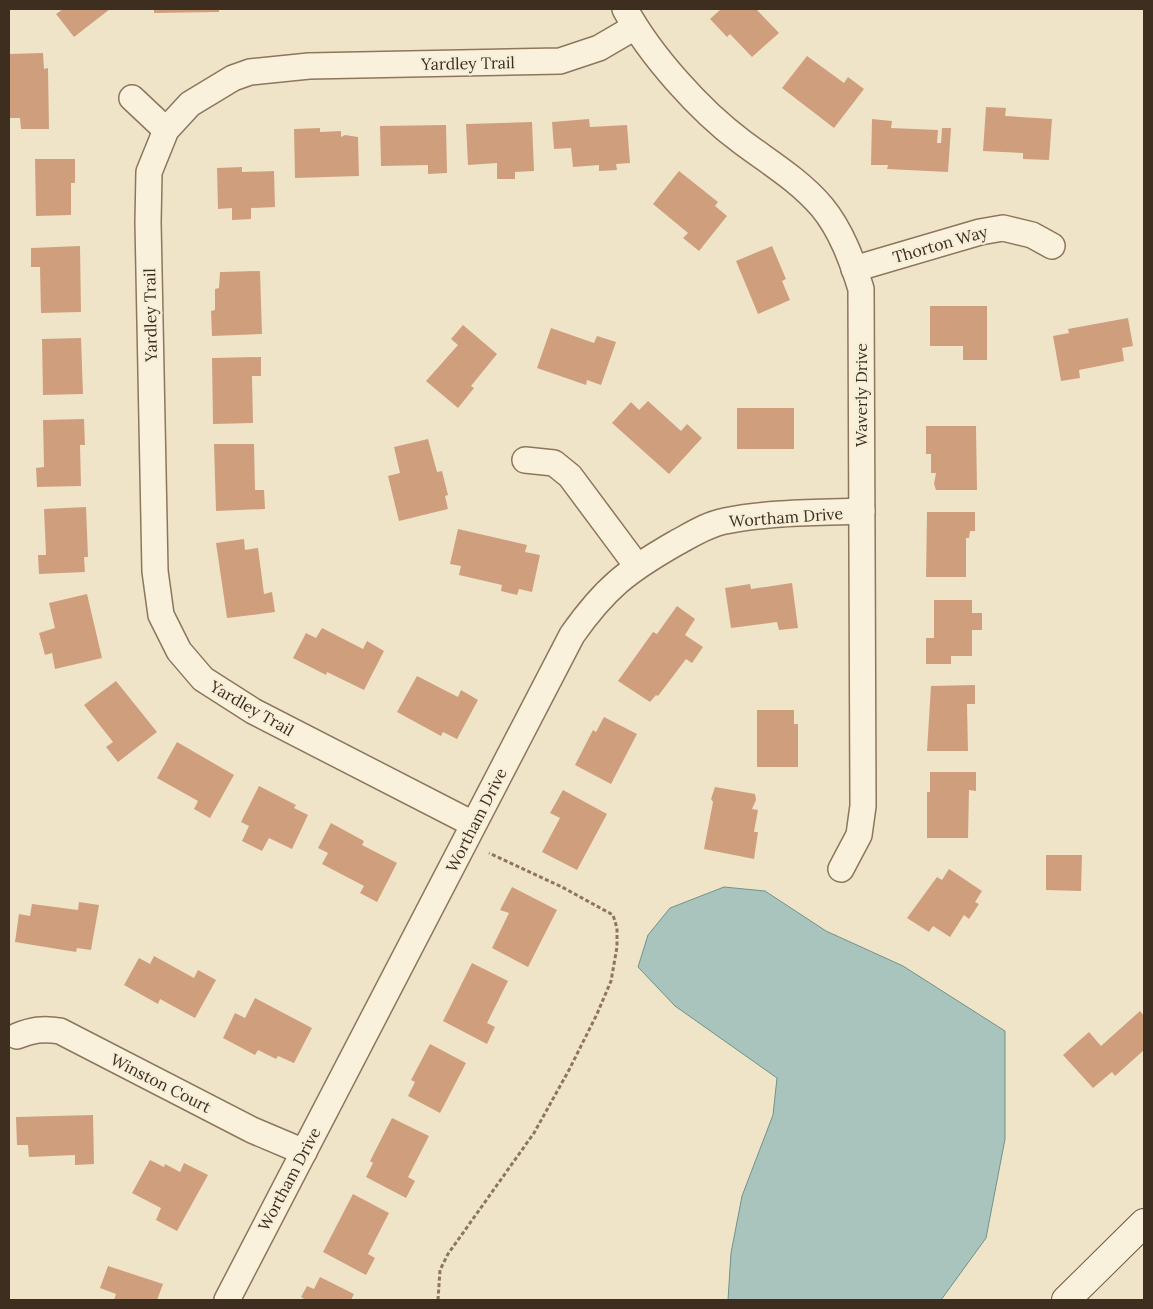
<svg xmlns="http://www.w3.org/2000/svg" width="1153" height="1309" font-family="Lora,serif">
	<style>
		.water { fill: #a9c4bc; stroke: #6f938a }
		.building { fill: #cf9f7d }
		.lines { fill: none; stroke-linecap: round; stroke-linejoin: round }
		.minor-casing { stroke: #8d765c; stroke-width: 28 }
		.secondary-casing { stroke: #6f573f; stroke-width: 30 }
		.path { stroke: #8d765c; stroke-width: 3; stroke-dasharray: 4 2.5; stroke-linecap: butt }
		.minor { stroke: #faf1dc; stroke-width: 25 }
		.secondary { stroke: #faf1dc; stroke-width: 28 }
		.labels { text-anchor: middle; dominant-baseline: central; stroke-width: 4.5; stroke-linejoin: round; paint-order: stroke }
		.street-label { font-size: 16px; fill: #3d2e20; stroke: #f7eed8 }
	</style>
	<rect width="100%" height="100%" fill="#f0e4c8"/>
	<polygon class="water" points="724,887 765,891 826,931 903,966 1005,1031 1005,1139 986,1238 941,1300 728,1300 731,1253 742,1196 773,1115 777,1078 675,1006 638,967 648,935 670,908"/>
	<g class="building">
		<polygon points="63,9 110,9 74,37 56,14"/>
		<polygon points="154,9 219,9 219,12 154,13"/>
		<polygon points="721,9 756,9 779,33 752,57 730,34 727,37 710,19"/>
		<polygon points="43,53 44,69 48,68 49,129 21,129 20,118 9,118 9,54"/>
		<polygon points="807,56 844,83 848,77 864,89 834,128 782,88"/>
		<polygon points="986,107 1006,108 1005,116 1052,119 1049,160 1023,159 1023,153 983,151"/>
		<polygon points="589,119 590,127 627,125 630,163 616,164 617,170 599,171 599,165 573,167 571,148 554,149 552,122"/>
		<polygon points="872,119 892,121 891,128 938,130 937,143 941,143 942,128 951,128 948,172 887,169 888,165 871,165"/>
		<polygon points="532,122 534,171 515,172 515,179 497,179 497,163 468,165 466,124"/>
		<polygon points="446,125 447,173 428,174 428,165 381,166 380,126"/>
		<polygon points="320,128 320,132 341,131 341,137 345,135 358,137 359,176 295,178 294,129"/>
		<polygon points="35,159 75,159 75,183 71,183 71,215 36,216"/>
		<polygon points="242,167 242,172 274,171 275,207 251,208 251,219 232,220 232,208 218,209 217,168"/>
		<polygon points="679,171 718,202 715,206 727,216 699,251 683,238 688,233 653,204"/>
		<polygon points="80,246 81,312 41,313 40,267 31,267 31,248"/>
		<polygon points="772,246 786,279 782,281 790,300 758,314 736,261"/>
		<polygon points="260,271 262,334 212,336 211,311 215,310 215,289 219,288 220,272"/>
		<polygon points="930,306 987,306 987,360 963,360 963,346 930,346"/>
		<polygon points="1128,318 1133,346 1122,348 1124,361 1079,370 1080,378 1061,381 1053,336 1069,333 1068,329"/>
		<polygon points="463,325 497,354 471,386 474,388 458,408 426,381 458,345 451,339"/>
		<polygon points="551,328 594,343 597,336 616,342 601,385 587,380 586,385 537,368"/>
		<polygon points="81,338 83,394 43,395 42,339"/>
		<polygon points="261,357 261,376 252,376 253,423 213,424 212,358"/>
		<polygon points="648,401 681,431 687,424 702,438 669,474 612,423 631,402 639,410"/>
		<rect x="737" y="408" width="57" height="41"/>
		<polygon points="84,419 85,445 80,445 81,486 37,487 36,468 44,467 43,420"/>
		<polygon points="926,426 976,426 977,490 936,490 934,484 936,473 931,473 931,454 926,454"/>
		<polygon points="428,439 437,472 442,471 448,495 445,496 448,509 399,521 388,476 400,473 394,447"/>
		<polygon points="214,444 254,444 255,490 264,490 265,509 216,511"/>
		<polygon points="86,507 88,557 84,557 85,572 39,574 38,555 46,555 44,509"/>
		<polygon points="927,512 975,512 975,531 970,531 969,538 966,538 966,577 926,577"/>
		<polygon points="458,529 527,545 525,552 540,555 532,592 519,589 517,595 501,591 502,585 459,575 461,566 450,564"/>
		<polygon points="244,539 245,550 258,548 264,594 272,592 275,612 227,618 216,543"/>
		<polygon points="792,583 798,628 779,630 777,622 731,628 725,588 750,584 751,589"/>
		<polygon points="87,594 102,658 55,669 52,653 45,655 39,633 55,628 49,603"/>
		<polygon points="934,600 972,600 972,613 982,613 982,630 972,630 972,656 951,656 951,664 926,664 926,638 934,638"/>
		<polygon points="677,606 695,619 685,635 703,647 692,663 686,659 658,696 656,695 650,702 618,681 653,632 657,634"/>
		<polygon points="322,628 363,649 367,641 384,651 364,690 327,672 326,675 293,658 306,633 316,638"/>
		<polygon points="417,676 458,697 461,690 478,700 457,739 443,732 441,736 397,712"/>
		<polygon points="116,681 157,732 118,762 106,747 113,742 84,705"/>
		<polygon points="975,685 975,704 967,704 968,751 927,751 931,686"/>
		<polygon points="757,710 794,710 794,724 798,724 798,767 757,767"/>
		<polygon points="604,717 637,734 611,784 575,765 593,730 596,732"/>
		<polygon points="177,742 234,775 210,818 194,809 198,801 157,778"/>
		<polygon points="930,772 976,772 976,791 969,790 968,838 927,838 927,792 930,792"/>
		<polygon points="259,786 296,805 294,808 308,815 292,849 269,838 262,851 242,841 249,826 241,822"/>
		<polygon points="715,787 755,794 756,800 752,809 758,810 754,832 758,832 754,859 704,849 713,802 711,799"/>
		<polygon points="563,790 607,814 577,870 542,852 560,818 550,813"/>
		<polygon points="331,823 364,841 362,845 397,863 377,902 360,893 364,886 322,864 328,853 318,848"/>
		<polygon points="1046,855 1082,855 1081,891 1046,890"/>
		<polygon points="949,869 982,891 975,902 979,904 969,919 964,915 950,937 933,926 929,932 907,918 937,877 942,880"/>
		<polygon points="512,887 557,910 528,967 492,948 509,913 500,910"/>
		<polygon points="79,902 99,905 91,950 77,948 76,952 15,942 19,914 30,916 32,904 78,910"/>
		<polygon points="154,956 194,978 198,970 216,980 195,1018 160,999 158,1004 124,985 139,958 150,964"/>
		<polygon points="472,963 508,981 487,1023 495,1027 487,1044 443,1021"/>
		<polygon points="255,998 312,1028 294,1063 278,1056 276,1059 258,1050 255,1055 223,1038 235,1013 245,1018"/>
		<polygon points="1140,1011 1144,1016 1144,1050 1115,1076 1112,1072 1093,1088 1063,1055 1089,1032 1101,1046"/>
		<polygon points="430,1044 466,1063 440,1113 408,1096 415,1082 411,1080"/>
		<polygon points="93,1115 94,1164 75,1165 75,1155 29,1157 28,1145 17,1145 16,1117"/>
		<polygon points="392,1118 429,1136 408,1177 415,1181 406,1198 366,1177 373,1163 370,1161"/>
		<polygon points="150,1160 164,1167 165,1164 180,1172 184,1163 208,1175 177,1231 156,1220 161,1208 132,1193"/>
		<polygon points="353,1194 389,1213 368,1254 375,1258 366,1275 323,1252"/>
		<polygon points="108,1266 163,1284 157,1300 114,1300 116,1294 100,1288"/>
		<polygon points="320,1277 354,1294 351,1300 306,1300 301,1297 307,1286 314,1289"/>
	</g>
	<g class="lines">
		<g class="minor-casing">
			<g id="minor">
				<path d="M625,9C650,55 700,111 742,142C770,163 799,180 822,207C841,230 852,260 861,289L863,806L859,835L841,869"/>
				<polyline points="132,98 166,130"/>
				<polyline points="854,269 980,232 1003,228 1032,235 1052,246"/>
				<polyline points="525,460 554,463 570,476 637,566"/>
				<polyline points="473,824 253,711 203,679 179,651 161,615 155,571 148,222 149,172 166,130 190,104 233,78 250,72 309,66 560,61 599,48 635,27"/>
				<path d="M17,1036C32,1030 43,1028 60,1031L252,1130L304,1152"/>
				<path d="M227,1300L572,635C605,588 627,571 676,543C691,535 708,524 725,521C769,512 816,513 862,511"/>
			</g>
		</g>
		<g class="secondary-casing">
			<polyline id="secondary" points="1066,1300 1144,1223"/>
		</g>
		<polyline class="path" points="438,1300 440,1270 448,1254 534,1133 569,1070 597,1014 611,981 617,947 617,928 613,915 562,887 489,853"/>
		<use href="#minor" class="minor"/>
		<use href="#secondary" class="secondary"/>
	</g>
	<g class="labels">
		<g class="street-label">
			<text transform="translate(468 63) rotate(-1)">Yardley Trail</text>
			<text transform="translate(940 244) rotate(-16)">Thorton Way</text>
			<text transform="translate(150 315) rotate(-91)">Yardley Trail</text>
			<text transform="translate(861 395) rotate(-90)">Waverly Drive</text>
			<text transform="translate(786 517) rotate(-4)">Wortham Drive</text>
			<text transform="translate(252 708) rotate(30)">Yardley Trail</text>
			<text transform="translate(476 820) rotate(-63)">Wortham Drive</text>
			<text transform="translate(161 1083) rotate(27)">Winston Court</text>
			<text transform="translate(289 1179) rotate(-62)">Wortham Drive</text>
		</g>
	</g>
	<rect width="1153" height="1309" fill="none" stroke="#3d2e20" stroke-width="20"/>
</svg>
